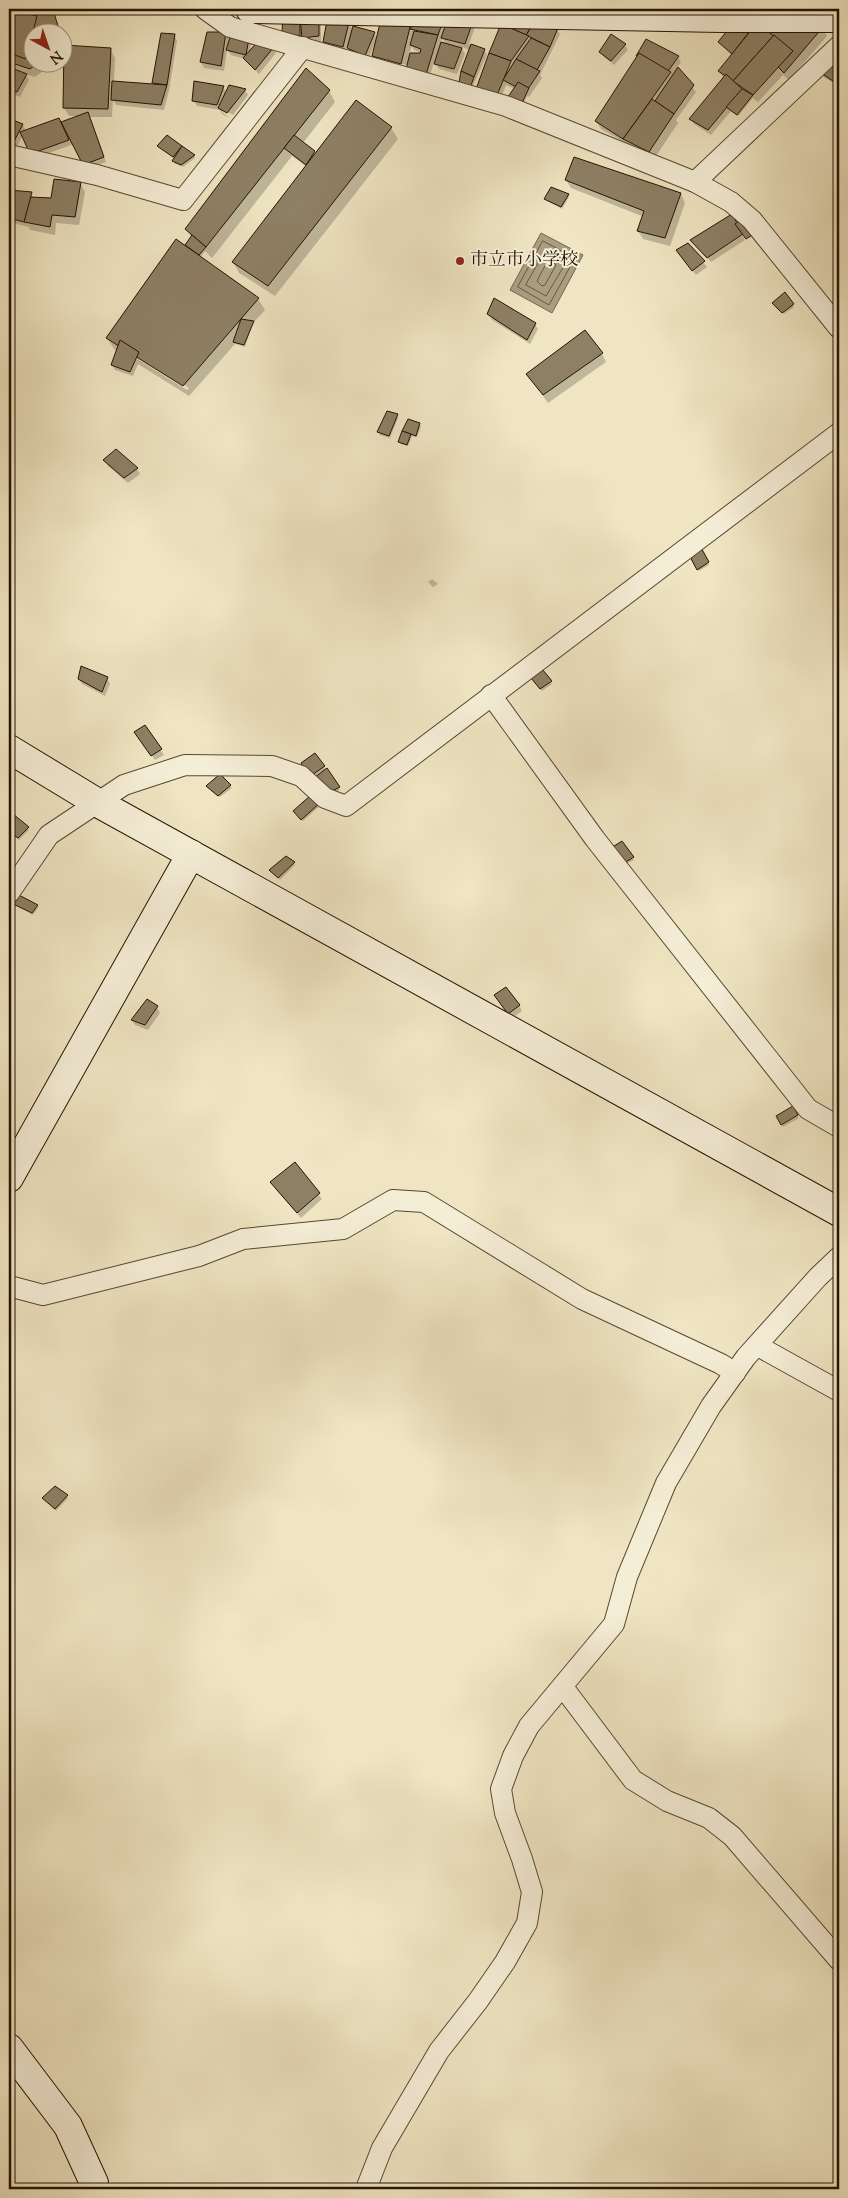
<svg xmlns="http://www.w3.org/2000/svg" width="848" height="2198" font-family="'Sorts Mill Goudy','Noto Serif JP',serif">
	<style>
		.water { fill: #aa9d80; stroke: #75654d }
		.shadow { fill: #0003; fill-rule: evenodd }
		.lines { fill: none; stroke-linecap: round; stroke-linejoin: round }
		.shore { stroke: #685840; stroke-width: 1 }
		.building { fill: #8e8065; stroke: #251201 }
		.street-casing { stroke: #584731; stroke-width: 22 }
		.secondary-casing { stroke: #251201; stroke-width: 30 }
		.street { stroke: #f5eed7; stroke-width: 20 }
		.secondary { stroke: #f5eed7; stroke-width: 28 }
		.poi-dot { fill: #8f2418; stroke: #f5eed7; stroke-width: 2 }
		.labels { text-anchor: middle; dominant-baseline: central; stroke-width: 4; stroke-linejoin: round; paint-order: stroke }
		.poi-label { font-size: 18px; fill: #251201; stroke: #f5eed7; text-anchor: start }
	</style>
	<rect width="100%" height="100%" fill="#efe5c2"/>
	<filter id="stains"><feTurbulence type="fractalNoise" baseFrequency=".004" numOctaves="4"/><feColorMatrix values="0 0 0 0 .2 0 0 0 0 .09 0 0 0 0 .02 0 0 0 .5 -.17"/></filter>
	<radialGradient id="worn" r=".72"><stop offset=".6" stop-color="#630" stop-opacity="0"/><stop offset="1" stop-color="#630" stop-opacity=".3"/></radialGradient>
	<polygon class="water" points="541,233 583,255 552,313 510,290"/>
	<g class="shadow">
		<polygon points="23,9 52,11 61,32 32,32 32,62 55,62 35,77 25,74 29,80 20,97 9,93 9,44"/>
		<polygon points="284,14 321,20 321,42 307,43 286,38"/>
		<path d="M329,16L352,24L351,27L374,33L377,39L382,16L442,25L445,31L472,22L475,27L469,44L484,50L487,55L470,92V50L461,47L465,54L457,74L439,69L434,62L429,78L378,65L373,56L375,43L368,60L352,54L347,45L345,52L328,47L324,42ZM415,29L432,32L431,35L415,31ZM442,38L446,44L441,43ZM412,46L414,50L425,54H409ZM378,57L407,65L406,67L378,59Z"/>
		<polygon points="516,16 557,29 560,34 540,75 542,78 529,97 527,96 523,105 515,89 506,85 501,98 479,97"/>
		<polygon points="735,23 750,34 822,28 827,36 789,80 783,75 758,102 753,98 738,116 731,111 711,135 694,124 691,119 724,78 719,71 732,55 719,42"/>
		<polygon points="226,33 230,41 248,39 251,44 250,53 273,47 276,53 259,74 245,59 231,55 227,49 224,71 204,68 201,62 208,34"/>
		<polygon points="174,35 177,41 169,91 164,110 116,105 113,100 112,117 90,117 106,162 87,169 74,144 35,158 23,135 12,156 9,154 10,121 23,125 26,131 61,124 80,116 69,116 64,108 65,55 62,57 62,37 65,46 110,49 115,58 114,82 155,86 154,82"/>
		<polygon points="612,36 625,45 628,50 614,65 604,57 600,52"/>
		<polygon points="824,54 839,64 839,81 836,85 818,73"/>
		<polygon points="678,57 681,62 677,68 696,92 676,120 678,123 654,159 601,129 596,121"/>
		<polygon points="223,87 226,93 245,90 248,95 233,115 222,109 222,112 230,118 222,114 220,110 197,106 193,100"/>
		<path d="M329,91L335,102L303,143L316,155L357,102L391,128L398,139L275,296L239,273L233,262L307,167L292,156L212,258L205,251L200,258L258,299L265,310L253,323L245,347L235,344L189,396L138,364L133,376L115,370L112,365L117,351L114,349L107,338L185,247L192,238L187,229ZM121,346L189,388L187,390L120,348Z"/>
		<polygon points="168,137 194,156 195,158 183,167 174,163 175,159 159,146"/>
		<polygon points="575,158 681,194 685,203 670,246 643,239 638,231 644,217 571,188 566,180"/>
		<polygon points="80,183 85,192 79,225 56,223 55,235 30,230 29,227 9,222 9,192 31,194 34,199 52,199"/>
		<polygon points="568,195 569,197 562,209 546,199"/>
		<polygon points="731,216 745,240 711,262 692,240"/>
		<polygon points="688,244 707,267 696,275 681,256"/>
		<polygon points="785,294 794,307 784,314 775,305"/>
		<polygon points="489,314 535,324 538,329 530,344 492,320"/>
		<polygon points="602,354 606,362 548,403 528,374"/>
		<polygon points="397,415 398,418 390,438 380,435 379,432"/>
		<polygon points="419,424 421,427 417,437 412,436 408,446 401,444 400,442"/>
		<polygon points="116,450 137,469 140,474 128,483 108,466 105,461"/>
		<polygon points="698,546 709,565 699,571 689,551"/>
		<polygon points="432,579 438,584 433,587 428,582"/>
		<polygon points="542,671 552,684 542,691 534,680"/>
		<polygon points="107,678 110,684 105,696 82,684 79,679"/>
		<polygon points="145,727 164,755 155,760 139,737"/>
		<polygon points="302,764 324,767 340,790 330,794"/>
		<polygon points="219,775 232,788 220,797 209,788"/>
		<polygon points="311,797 320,806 303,821 296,814"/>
		<polygon points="13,816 29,830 19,840 9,832 9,821"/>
		<polygon points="621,842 634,860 626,864"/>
		<polygon points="294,863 295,865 280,880 272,872"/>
		<polygon points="13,903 37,906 38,908 33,915"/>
		<polygon points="498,1001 519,1005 522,1011 512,1018"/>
		<polygon points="157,1007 160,1013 148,1030 135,1025 132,1020"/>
		<polygon points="792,1108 799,1118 783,1127 777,1116"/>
		<polygon points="295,1164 322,1199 301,1218 275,1188"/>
		<polygon points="67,1496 68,1498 56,1511 44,1499"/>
	</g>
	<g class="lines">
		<g class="shore">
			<polygon points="543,241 575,258 549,305 518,287"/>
			<polygon points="546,250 567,261 546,296 526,285"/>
			<polygon points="551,260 556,265 545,285 542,286 537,281 548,260"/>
		</g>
	</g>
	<g class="building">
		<polygon points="22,9 53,10 60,32 32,32 32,62 39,62 30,69 9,62 9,40"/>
		<polygon points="16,11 37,16 26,59 9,53 9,35"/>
		<polygon points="283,13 300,13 300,36 282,33"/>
		<polygon points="319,14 319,36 302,38 300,16"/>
		<polygon points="420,14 442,24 438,35 410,29"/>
		<polygon points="328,15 350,18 343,47 323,42"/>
		<polygon points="382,15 412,19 401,64 372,56"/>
		<polygon points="449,15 473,21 465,44 441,38"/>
		<polygon points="537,18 558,28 550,47 526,35"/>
		<polygon points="735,21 749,32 732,54 718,42"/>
		<polygon points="534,22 526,35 508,27"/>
		<polygon points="757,23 774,35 733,81 718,71"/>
		<polygon points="757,23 823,27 784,73 778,67 793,51"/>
		<polygon points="501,24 529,36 511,61 489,53"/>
		<polygon points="353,26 375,32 365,56 347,48"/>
		<polygon points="414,31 438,35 425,78 405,73 410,53 420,53 421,49 410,45"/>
		<polygon points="207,32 226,32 221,66 200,62"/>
		<polygon points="161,33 175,34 167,85 152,83"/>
		<polygon points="231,34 249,38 246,55 226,50"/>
		<polygon points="611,34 626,44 611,61 599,52"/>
		<polygon points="774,35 793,51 753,95 733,81"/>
		<polygon points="531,38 550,47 537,70 516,59"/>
		<polygon points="260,39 274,47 255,70 243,58"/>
		<polygon points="646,39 679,56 666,74 636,56"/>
		<polygon points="441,42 462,48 454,69 434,64"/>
		<polygon points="471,44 485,49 474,77 461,71"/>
		<polygon points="64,45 111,48 108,109 63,108"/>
		<polygon points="824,52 839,63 839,71 833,81 813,68"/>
		<polygon points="489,53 511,61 498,93 475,92"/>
		<polygon points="639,53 671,72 623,139 595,121"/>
		<polygon points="516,59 540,71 526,92 503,80"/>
		<polygon points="9,67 27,74 17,92 9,89"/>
		<polygon points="678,67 694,85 674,114 655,101"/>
		<polygon points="306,68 330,90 206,247 185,229"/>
		<polygon points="461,71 474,77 469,91 459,83"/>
		<polygon points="726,74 742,89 708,130 689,119"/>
		<polygon points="112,81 167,85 161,105 111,100"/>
		<polygon points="194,81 224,86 217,105 192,101"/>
		<polygon points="518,82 529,88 522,103 508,97"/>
		<polygon points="229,85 246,89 227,113 218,108"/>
		<polygon points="742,89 753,95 737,115 726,107"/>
		<polygon points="652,99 674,114 649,152 623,139"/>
		<polygon points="356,100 392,127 268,286 232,262"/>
		<polygon points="88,112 104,157 83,165 61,122"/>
		<polygon points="59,118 69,140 30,154 20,132"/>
		<polygon points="10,119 23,124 9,151 9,121"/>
		<polygon points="167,135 182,146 173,157 157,146"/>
		<polygon points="294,135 315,151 306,165 284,148"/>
		<polygon points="182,146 195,155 181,165 172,161"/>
		<polygon points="574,157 681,193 665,238 637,231 644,211 565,180"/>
		<polygon points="54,179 81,182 75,217 52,215 50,227 24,222 30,197 51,198"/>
		<polygon points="551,187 569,194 561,207 544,199"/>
		<polygon points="9,190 32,192 24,222 9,218"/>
		<polygon points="732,214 743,234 707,258 690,240"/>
		<polygon points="741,219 754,234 746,239 735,224"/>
		<polygon points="192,235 206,247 199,255 185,245"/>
		<polygon points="176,239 259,298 183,386 106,338"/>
		<polygon points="688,243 705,261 692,271 676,250"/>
		<polygon points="785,292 794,304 782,313 772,303"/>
		<polygon points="494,298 536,323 527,340 487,314"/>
		<polygon points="241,319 254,321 244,345 233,342"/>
		<polygon points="585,330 603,353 543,395 526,374"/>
		<polygon points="120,340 139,352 130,372 111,365"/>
		<polygon points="387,411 398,414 389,436 377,432"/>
		<polygon points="408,419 420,423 416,436 402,431"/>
		<polygon points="402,431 411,434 407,445 398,442"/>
		<polygon points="116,449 138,468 124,478 103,460"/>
		<polygon points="699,544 709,562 697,570 687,551"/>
		<polygon points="81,666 108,677 102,692 78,679"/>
		<polygon points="542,669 552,681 540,689 531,678"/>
		<polygon points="145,725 162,749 151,756 134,732"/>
		<polygon points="315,753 325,766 309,777 301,763"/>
		<polygon points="327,768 340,787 328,793 314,778"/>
		<polygon points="220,774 231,785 218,796 206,786"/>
		<polygon points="311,795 320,803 301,820 293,811"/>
		<polygon points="13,814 29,827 18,838 9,832 9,819"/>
		<polygon points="622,841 634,857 624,863 611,848"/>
		<polygon points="286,856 295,862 278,878 269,870"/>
		<polygon points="17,894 38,905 32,913 11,903"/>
		<polygon points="506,987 520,1005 508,1014 494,995"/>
		<polygon points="147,999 158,1006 145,1025 131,1020"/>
		<polygon points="793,1106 798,1115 781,1125 776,1116"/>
		<polygon points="295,1162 320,1193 297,1213 270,1182"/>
		<polygon points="55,1486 68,1495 55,1509 42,1498"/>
	</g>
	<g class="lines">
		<g class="street-casing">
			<g id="street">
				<polyline points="205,9 230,27 506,106 695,182 731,202 752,220 839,328"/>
				<polyline points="9,155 97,175 183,200 303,47"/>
				<polyline points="695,182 839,46"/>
				<polyline points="491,695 595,839 808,1109 839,1127"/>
				<polyline points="9,893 49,835 124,785 185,765 272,766 301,776 325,798 346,806 839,433"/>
				<polyline points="9,1286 43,1295 199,1256 243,1239 343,1229 393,1200 424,1202 582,1299 721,1364 735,1373"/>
				<polyline points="758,1346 839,1391"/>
				<polyline points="563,1687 633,1780 667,1801 709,1818 732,1836 839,1960"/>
				<polyline points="366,2189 382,2148 439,2051 478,2001 505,1962 527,1923 532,1892 522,1859 505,1813 501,1789 513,1756 529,1726 614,1624 627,1577 666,1483 711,1406 746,1357 818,1277 839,1257"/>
			</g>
		</g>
		<g class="secondary-casing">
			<g id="secondary">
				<polyline points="250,9 721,18 839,18"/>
				<polyline points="9,749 98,803 839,1212"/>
				<polyline points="9,1178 191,854"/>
				<polyline points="9,2048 68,2126 94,2183 93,2189"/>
			</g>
		</g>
		<use href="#street" class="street"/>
		<use href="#secondary" class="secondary"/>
	</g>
	<circle class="poi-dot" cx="460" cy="261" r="5"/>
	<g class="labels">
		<g class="poi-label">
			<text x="470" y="261">市立市小学校</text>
		</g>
	</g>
	<rect width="848" height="2198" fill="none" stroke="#efe5c2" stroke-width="30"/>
	<rect x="10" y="10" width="828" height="2178" fill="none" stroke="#251201" stroke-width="2.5"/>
	<rect x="15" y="15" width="818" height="2168" fill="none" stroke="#251201"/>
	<g transform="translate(48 48) rotate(140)"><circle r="24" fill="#f5eed7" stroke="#a29681"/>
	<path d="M0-4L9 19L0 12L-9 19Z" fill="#8f2418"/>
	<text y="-8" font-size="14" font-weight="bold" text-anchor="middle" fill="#251201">N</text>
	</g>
	<rect width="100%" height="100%" filter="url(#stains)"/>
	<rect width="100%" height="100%" fill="url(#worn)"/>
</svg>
